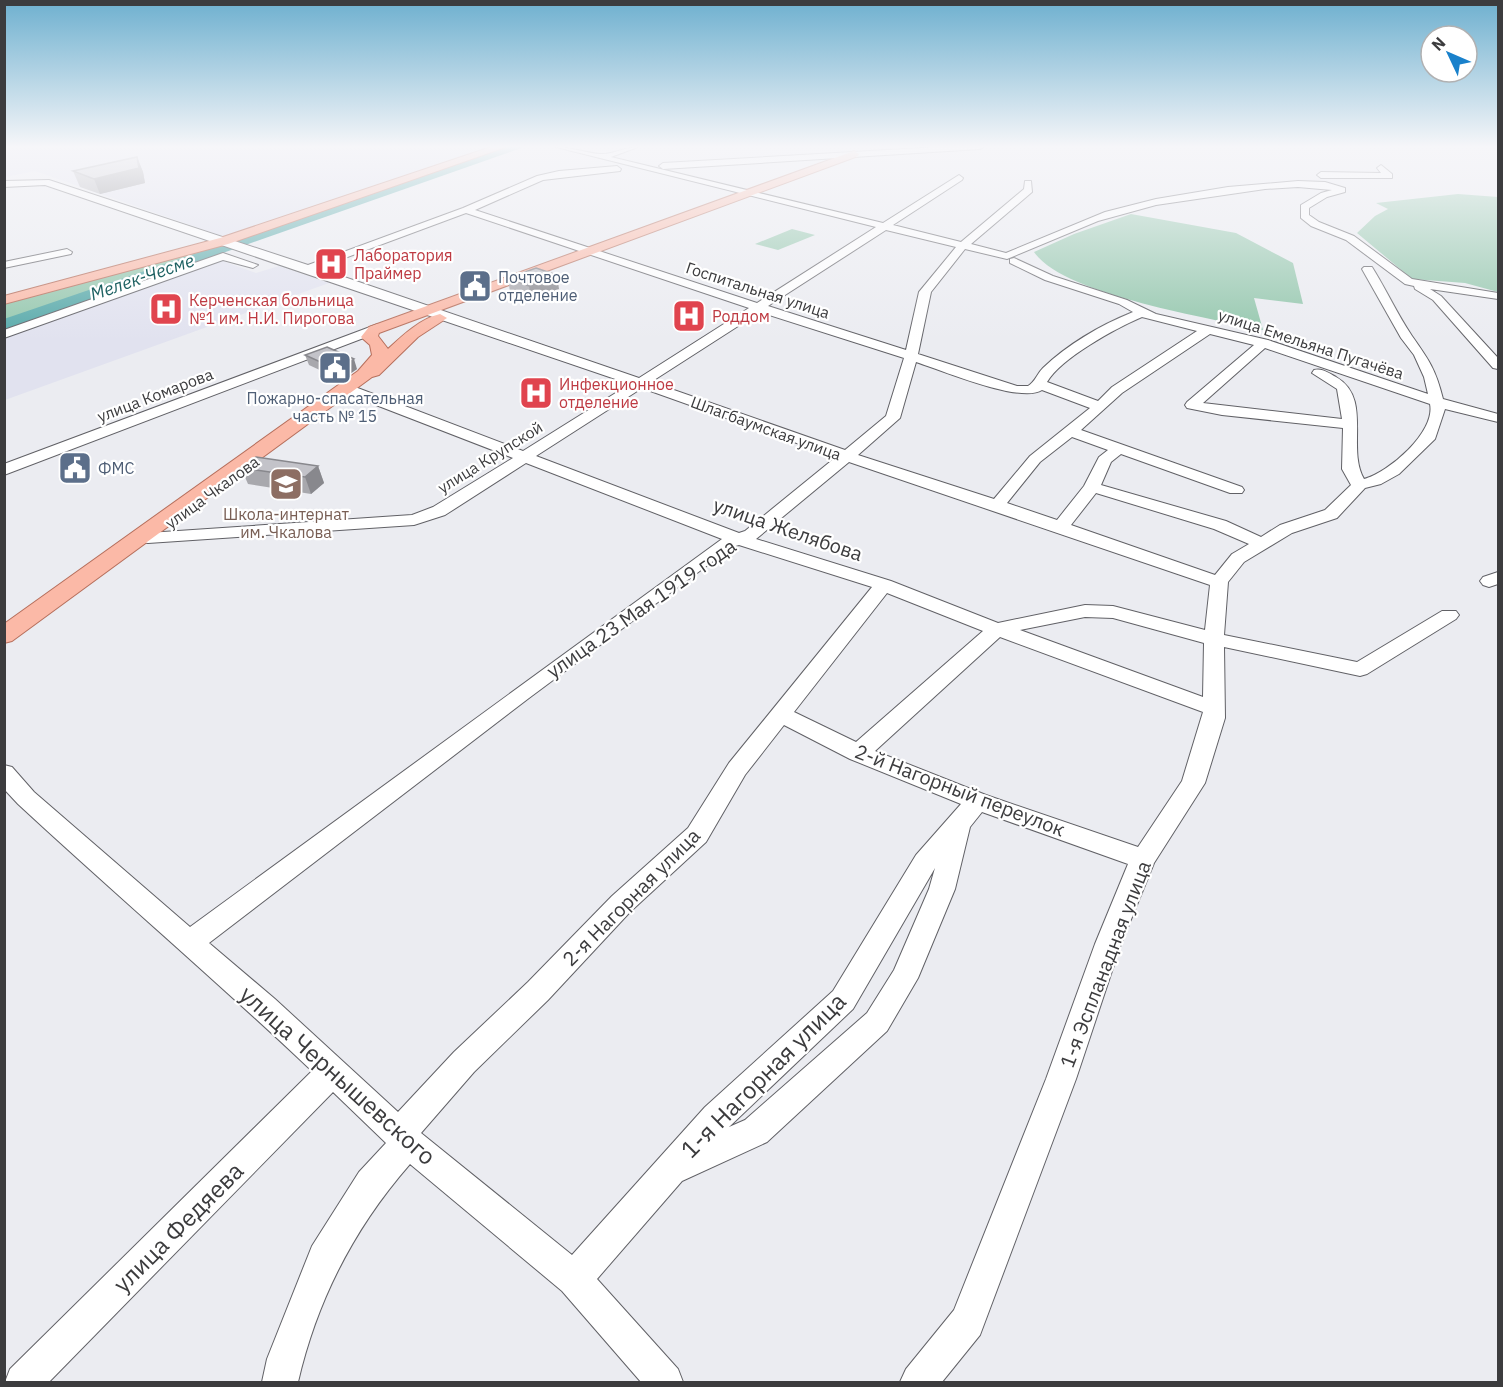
<svg xmlns="http://www.w3.org/2000/svg" width="1503" height="1387" font-family="'IBM Plex Sans',sans-serif">
	<style>
		.built { fill: #e1e2ef }
		.green { fill: #94c7ad }
		.lines { fill: none; stroke-linecap: round; stroke-linejoin: round }
		.river { fill: #57a9a9; fill-rule: evenodd }
		.minor-casing { stroke: #616166; stroke-width: 2 }
		.major-casing { stroke: #b66f5c; stroke-width: 2 }
		.minor { fill: #fff; fill-rule: evenodd }
		.major { fill: #fbb9a7; fill-rule: evenodd }
		.wall { fill: #a8a8ad }
		.shaded-wall { fill: #88888d }
		.building { fill: #c3c3c9; stroke: #88888d; stroke-width: 1.5 }
		.labels { text-anchor: middle; dominant-baseline: central; stroke-width: 4.5; stroke-linejoin: round; paint-order: stroke }
		.far-health-label { font-size: 16px; fill: #be3a42; stroke: #fff; text-anchor: start }
		.far-service-label { font-size: 16px; fill: #4e5e75; stroke: #fff; text-anchor: start }
		.far-street-label { font-size: 16px; fill: #3c3c3e; stroke: #fff }
		.far-education-label { font-size: 16px; fill: #785e54; stroke: #fff }
		.far-water-label { font-size: 18px; font-style: italic; fill: #1d6162; stroke: #fff }
		.street-label { font-size: 20px; fill: #3c3c3e; stroke: #fff }
		.near-street-label { font-size: 24px; fill: #3c3c3e; stroke: #fff }
	</style>
	<rect width="100%" height="100%" fill="#ebecf1"/>
	<g class="built">
		<polygon points="4,147 491,147 231,236 222,236 35,171 5,177"/>
		<polygon points="214,258 256,273 279,266 329,283 5,400 5,335"/>
	</g>
	<g class="green">
		<polygon points="1458,194 1498,197 1498,292 1465,283 1412,279 1357,233 1375,216 1388,209 1376,203"/>
		<path d="M1131,214L1236,233L1293,263L1303,304L1254,298L1263,330C1211,318 1063,295 1034,252L1074,234Z"/>
		<polygon points="792,229 815,235 778,250 755,244"/>
		<polygon points="198,251 204,254 5,322 4,303"/>
	</g>
	<g class="lines">
		<polygon class="river" points="507,147 524,147 4,330 4,319"/>
		<g class="minor-casing">
			<g id="minor">
				<path d="M556,147C571,147 585,153 600,154C612,155 625,147 638,147L611,157L883,223L959,175L963,178L962,180L893,225L961,242L1024,189L1025,181H1031L1032,192L971,244L1006,253L1105,212L1156,199L1228,187L1298,181L1325,182L1345,188V192L1327,197L1309,208V215L1319,222L1354,236L1412,279L1498,293V299L1430,289L1441,296L1498,358V369L1493,368L1433,300L1415,289L1414,286L1405,284L1346,240L1311,226L1301,218V205L1321,193L1332,190L1298,187L1265,189L1156,205L1098,221L1007,259L965,249L931,292L918,354L1017,386H1028C1035,382 1037,374 1043,368C1068,344 1101,325 1133,312L1119,304L1045,280L1010,263V259L1014,258L1053,276L1127,300L1156,314L1268,340L1428,394L1424,377L1414,355L1401,338L1362,269L1364,267H1372C1386,289 1397,314 1412,336C1429,360 1436,370 1443,399L1498,414V422L1445,409L1435,439L1399,474L1381,484L1365,488L1337,518L1292,533L1244,562L1228,582L1224,635L1357,662L1442,611H1456L1459,615L1456,619L1367,674L1360,676L1224,647L1225,718L1205,783L1154,863L1121,944L1076,1079L980,1335L942,1382H900L906,1369L954,1310L1046,1079L1095,944L1128,864L982,812L970,827L955,889L918,978L887,1031L767,1142L682,1181L597,1279L678,1369L683,1382H641L562,1291L410,1164C354,1228 317,1300 298,1382H262L267,1359L312,1246L359,1172L386,1143L333,1092L49,1382H5L10,1369L312,1071C216,980 115,894 18,804L4,789V765L12,767L34,792L190,927L722,539L526,463L445,515L414,525L148,543L142,542L139,538L142,534L148,533L412,515L433,507L513,458L345,393L343,390L345,387H355L523,451L630,384L45,185L4,187V181L49,180L308,265L463,208L537,176L559,171L617,166L621,169L620,171L543,180L475,210L757,303L876,227ZM466,213L749,308L639,378L318,268ZM886,230L956,247L919,292L906,350L768,306ZM760,312L904,358L886,416L845,450L651,382ZM1142,317L1197,331L1112,387L1098,401L1047,382C1061,358 1116,328 1142,317ZM1210,334L1254,345L1187,402L1185,405L1187,408L1222,415L1343,428L1342,469L1351,485L1325,510L1280,525L1261,537L1226,521L1101,485L1111,462L1121,454L1230,493H1242L1244,490L1242,487L1081,430L1122,393ZM1265,348L1430,404C1436,432 1388,473 1364,479C1346,448 1373,398 1336,377C1328,373 1323,368 1314,370L1312,373L1337,389L1342,419L1203,403ZM916,362C941,370 1021,404 1042,390L1090,408L1030,456L994,499L858,455L900,418ZM642,388L836,457L745,531L739,533L536,456ZM1072,437L1108,450L1099,457L1084,486L1057,520L1007,503L1040,462ZM849,462L1210,585L1205,630L1113,606L1085,605L998,623L891,581L756,539ZM1096,493L1214,529L1249,544L1232,554L1215,575L1071,525ZM739,545L872,587L729,763L688,828L612,896L528,982L454,1052L398,1112L275,999L209,943L529,698L732,547ZM887,593L983,631L856,742L794,712ZM1085,617L1113,618L1204,643L1203,697L1020,630ZM1000,637L1203,712L1182,781L1138,847L986,795L875,751ZM784,725L850,759L961,804L916,855L833,991L705,1107L572,1255L421,1133L474,1072L548,1000L630,912L706,842L745,775ZM935,868L929,889L894,970L867,1013L745,1120L729,1127L853,1009Z"/>
				<polygon points="939,147 984,147 980,149 663,169 659,166 663,163"/>
				<polygon points="1381,165 1392,174 1392,178 1321,178 1317,175 1321,172 1381,173 1377,168"/>
				<polygon points="67,249 72,252 71,254 4,268 4,262"/>
				<polygon points="223,253 258,265 253,268 223,260 4,338 4,330"/>
				<polygon points="378,324 382,325 384,328 382,331 4,475 4,464"/>
				<polygon points="1498,572 1498,584 1489,587 1483,585 1480,581 1483,577"/>
			</g>
		</g>
		<g class="major-casing">
			<g id="major">
				<polygon points="491,147 506,147 228,244 4,304 4,296 220,238"/>
				<path d="M854,151L859,154L858,156L379,333L378,336L388,349C403,335 420,319 440,314L447,318L418,337L379,375L372,377L12,641L4,643V624L358,371L372,355L370,345L361,337L369,327Z"/>
			</g>
		</g>
		<use href="#minor" class="minor"/>
		<use href="#major" class="major"/>
	</g>
	<g class="wall">
		<polygon points="137,157 143,172 145,183 100,194 80,187 73,171"/>
		<polygon points="508,278 559,289 531,300 510,292"/>
		<polygon points="305,355 357,369 341,380 309,365"/>
		<polygon points="318,466 324,483 311,494 248,484 241,468"/>
	</g>
	<g class="shaded-wall">
		<polygon points="137,157 143,172 145,183 100,194 94,179"/>
		<polygon points="557,275 559,289 531,300 529,286"/>
		<polygon points="354,359 357,369 341,380 338,370"/>
		<polygon points="318,466 324,483 311,494 305,477"/>
	</g>
	<g class="building">
		<polygon points="137,157 139,168 94,179 73,171"/>
		<polygon points="536,268 557,275 529,286 508,278"/>
		<polygon points="327,347 354,359 338,370 305,355"/>
		<polygon points="256,457 318,466 305,477 241,468"/>
	</g>
	<linearGradient id="sky" x2="0" y2="1"><stop stop-color="#6eb0cf"/><stop offset="0.43" stop-color="#f6f6f9"/><stop offset="1" stop-color="#f6f6f9" stop-opacity="0"/></linearGradient>
	<rect width="1503" height="341" fill="url(#sky)"/>
	<defs>
		<g id="hospital-square" transform="scale(1.725)"><rect x="-9" y="-9" width="18" height="18" rx="4" fill="#e0444e" stroke="#fff"/><path d="M-5-5h3v3.5h4V-5h3V5h-3V1.5h-4V5h-3Z" fill="#fff"/></g>
		<g id="civic-square" transform="scale(1.725)"><rect x="-9" y="-9" width="18" height="18" rx="4" fill="#5c6f8a" stroke="#fff"/><path d="M-.6-6.5H3V-4.5H.6V-3L4-1V1h2V6H-6V1h2V-1L-.6-3ZM-1.2 2.5V6h2.4V2.5Z" fill="#fff"/></g>
		<g id="school-square" transform="scale(1.725)"><rect x="-9" y="-9" width="18" height="18" rx="4" fill="#8d6e63" stroke="#fff"/><path d="M0-5L7-2L0 1L-7-2ZM-4 1L0 2.5L4 1V4Q0 6-4 4Z" fill="#fff"/></g>
	</defs>
	<g fill-rule="evenodd">
		<use href="#hospital-square" x="331" y="264"/>
		<use href="#civic-square" x="475" y="286"/>
		<use href="#hospital-square" x="166" y="309"/>
		<use href="#hospital-square" x="689" y="316"/>
		<use href="#civic-square" x="335" y="368"/>
		<use href="#hospital-square" x="536" y="393"/>
		<use href="#civic-square" x="75" y="468"/>
		<use href="#school-square" x="286" y="484"/>
	</g>
	<g class="labels">
		<g class="far-health-label">
			<text x="354" y="255">Лаборатория<tspan x="354" dy="18">Праймер</tspan></text>
			<text x="189" y="300">Керченская больница<tspan x="189" dy="18">№1 им. Н.И. Пирогова</tspan></text>
			<text x="712" y="316">Роддом</text>
			<text x="559" y="384">Инфекционное<tspan x="559" dy="18">отделение</tspan></text>
		</g>
		<g class="far-service-label">
			<text x="498" y="277">Почтовое<tspan x="498" dy="18">отделение</tspan></text>
			<text x="335" y="398" text-anchor="middle">Пожарно-спасательная<tspan x="335" dy="18">часть № 15</tspan></text>
			<text x="98" y="468">ФМС</text>
		</g>
		<g class="far-street-label">
			<text transform="translate(758 290) rotate(18)">Госпитальная улица</text>
			<text transform="translate(1311 344) rotate(18)">улица Емельяна Пугачёва</text>
			<text transform="translate(155 395) rotate(-21)">улица Комарова</text>
			<text transform="translate(766 428) rotate(20)">Шлагбаумская улица</text>
			<text transform="translate(490 457) rotate(-32)">улица Крупской</text>
			<text transform="translate(212 492) rotate(-36)">улица Чкалова</text>
		</g>
		<g class="far-education-label">
			<text x="286" y="514">Школа-интернат<tspan x="286" dy="18">им. Чкалова</tspan></text>
		</g>
		<g class="far-water-label">
			<text transform="translate(142 277) rotate(-19)">Мелек-Чесме</text>
		</g>
		<g class="street-label">
			<text transform="translate(788 529) rotate(19)">улица Желябова</text>
			<text transform="translate(641 608) rotate(-35)">улица 23 Мая 1919 года</text>
			<text transform="translate(960 790) rotate(21)">2-й Нагорный переулок</text>
			<text transform="translate(631 897) rotate(-45)">2-я Нагорная улица</text>
			<text transform="translate(1105 964) rotate(-69)">1-я Эспланадная улица</text>
		</g>
		<g class="near-street-label">
			<text transform="translate(338 1075) rotate(42)">улица Чернышевского</text>
			<text transform="translate(763 1075) rotate(-45)">1-я Нагорная улица</text>
			<text transform="translate(178 1227) rotate(-45)">улица Федяева</text>
		</g>
	</g>
	<rect width="1503" height="1387" fill="none" stroke="#3c3c3e" stroke-width="12"/>
	<g transform="translate(1449 54) rotate(314)"><circle r="28" fill="#ffffff" stroke="#b1b1b2" stroke-width="1.5"/>
	<path d="M0-4.5L10 22L0 15L-10 22Z" fill="#1981cb"/>
	<text y="-9" font-size="16" font-weight="bold" text-anchor="middle" fill="#3c3c3e">N</text>
	</g>
</svg>
